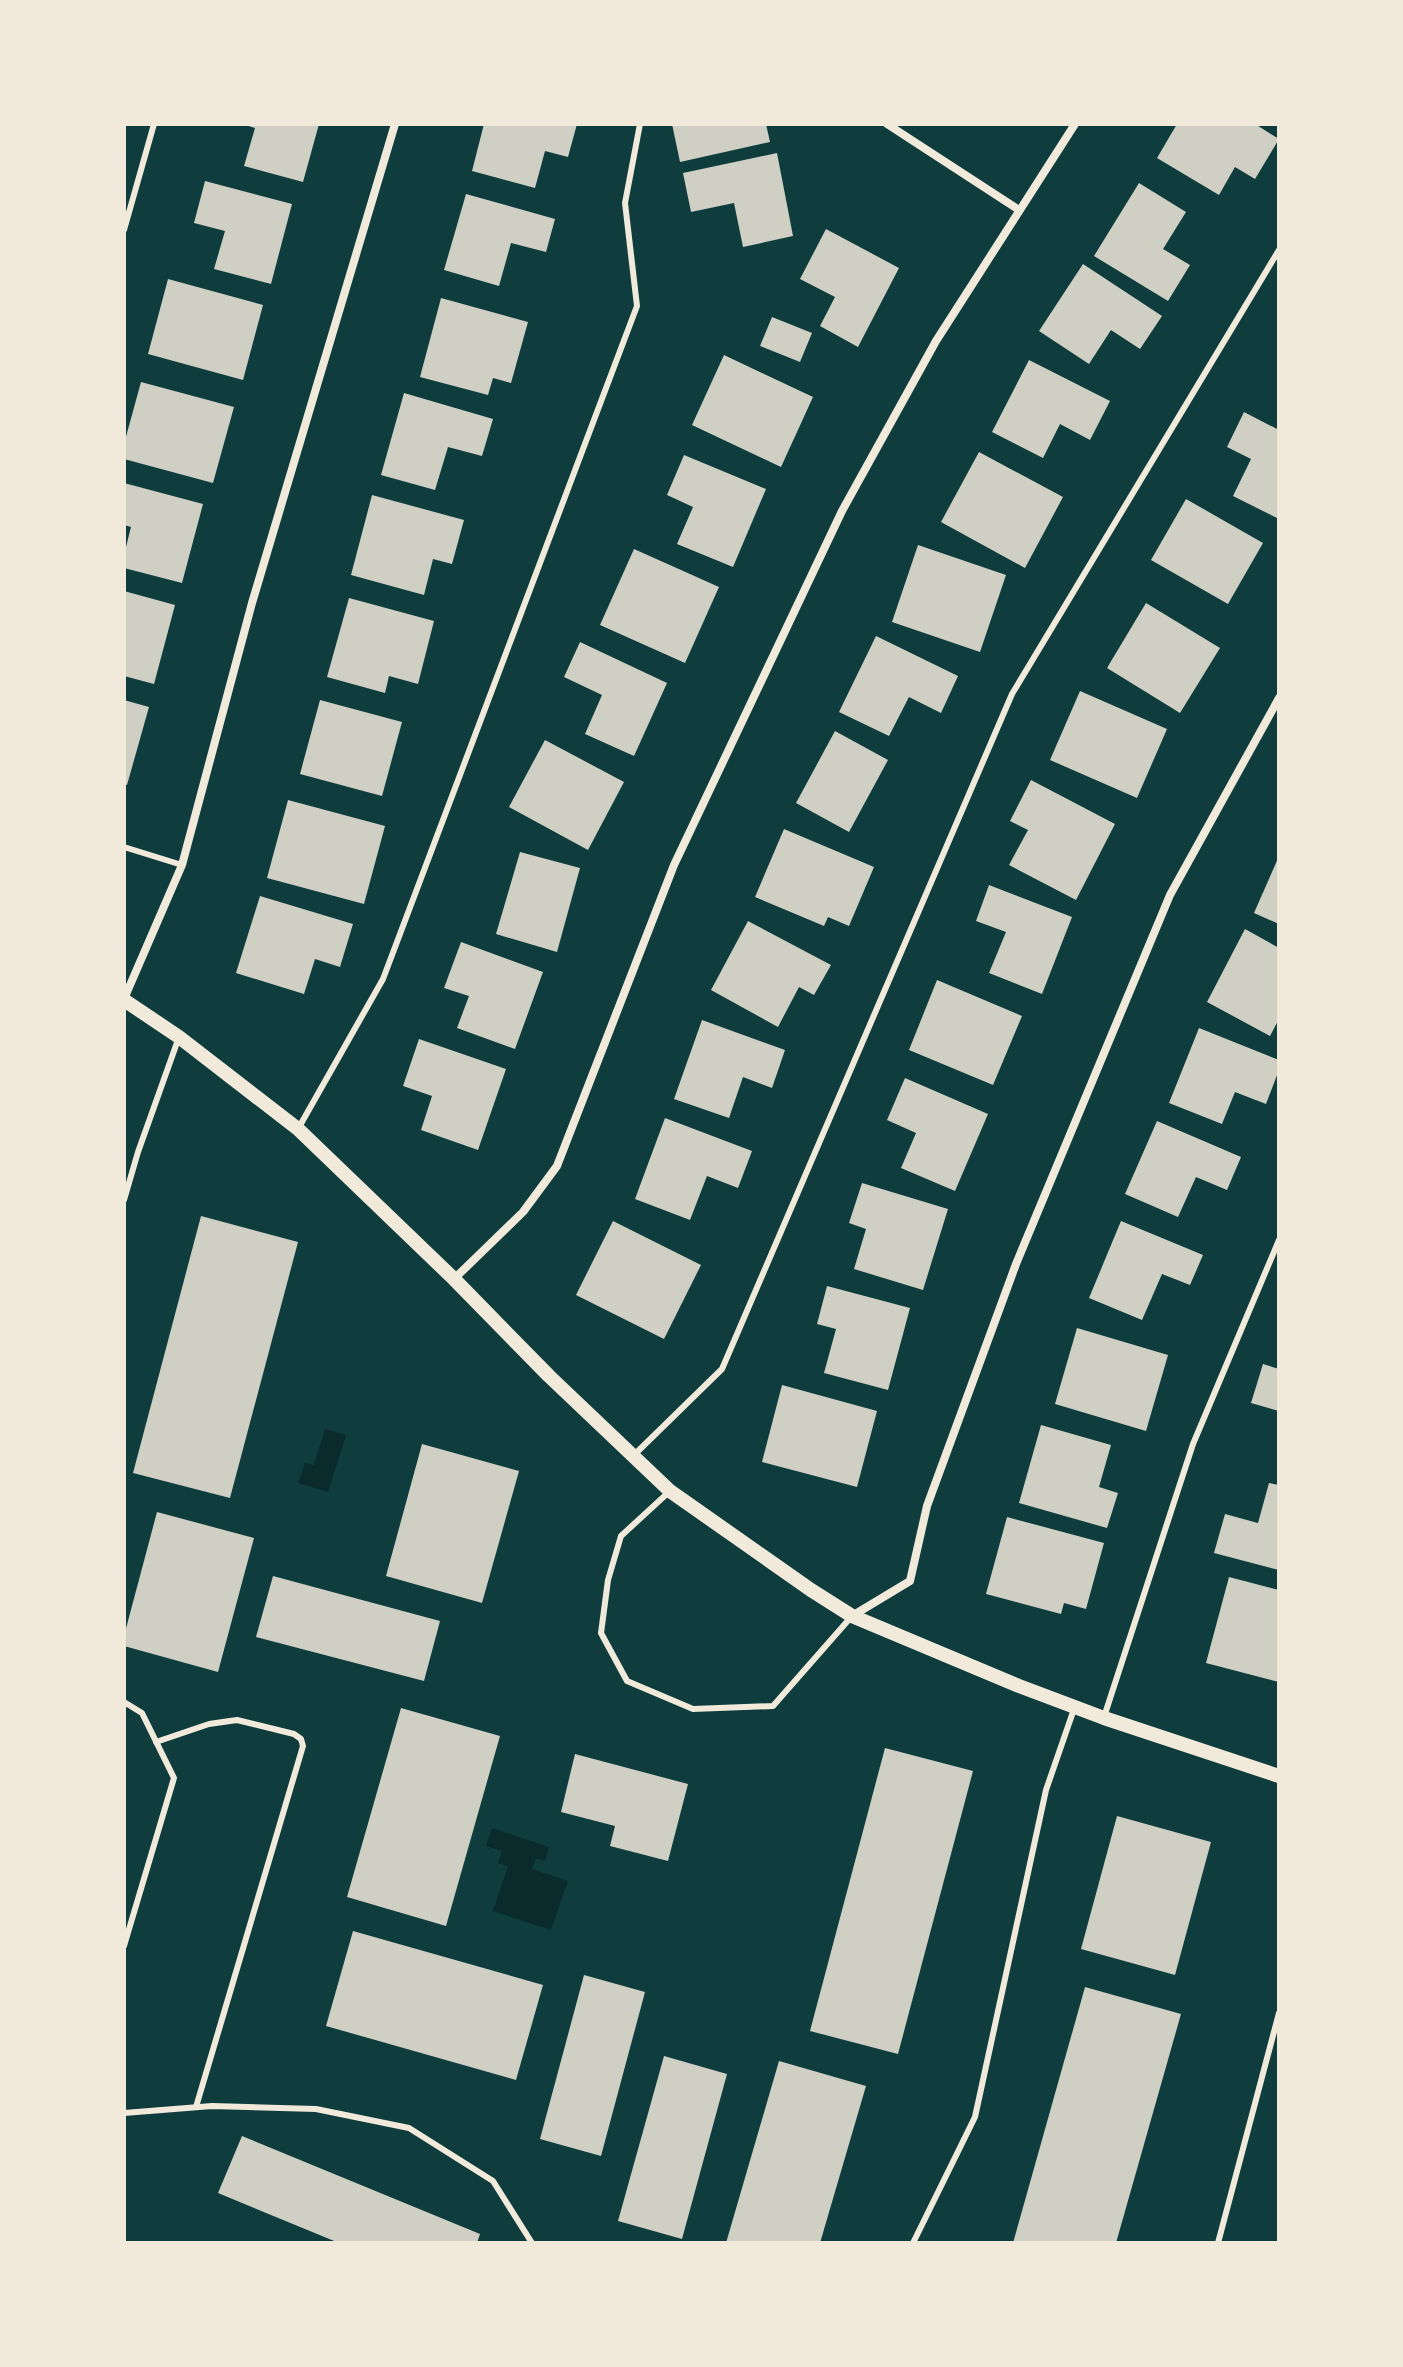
<svg xmlns="http://www.w3.org/2000/svg" width="1403" height="2367" font-family="Lora,serif">
	<style>
		.water { fill: #0a2a2b }
		.building { fill: #cfcfc3 }
		.lines { fill: none; stroke-linecap: round; stroke-linejoin: round }
		.service { stroke: #f1e9da; stroke-width: 6 }
		.minor { stroke: #f1e9da; stroke-width: 8 }
		.tertiary { stroke: #f1e9da; stroke-width: 14 }
	</style>
	<rect width="100%" height="100%" fill="#0f3d3e"/>
	<g class="water">
		<polygon points="325,1429 346,1435 328,1492 298,1483 305,1463 314,1465"/>
		<polygon points="492,1828 549,1847 545,1861 536,1858 532,1869 568,1881 551,1930 493,1911 508,1867 498,1863 502,1851 486,1846"/>
	</g>
	<g class="building">
		<polygon points="242,124 319,124 303,182 244,166 255,128"/>
		<polygon points="484,124 577,124 568,157 545,151 535,188 472,171"/>
		<polygon points="672,124 766,124 770,142 680,162"/>
		<polygon points="1177,124 1255,124 1279,139 1255,179 1235,167 1219,195 1157,158"/>
		<polygon points="777,153 793,236 743,247 734,203 691,212 683,173"/>
		<polygon points="205,181 292,204 271,284 214,269 225,231 194,223"/>
		<polygon points="1139,183 1186,212 1163,249 1190,265 1168,301 1094,256"/>
		<polygon points="466,194 555,219 546,252 511,243 499,286 444,270"/>
		<polygon points="826,229 899,268 858,347 820,326 835,297 800,279"/>
		<polygon points="1083,264 1162,316 1140,349 1111,330 1089,364 1039,331"/>
		<polygon points="168,279 263,305 243,380 148,354"/>
		<polygon points="441,298 528,322 511,383 493,378 488,395 420,377"/>
		<polygon points="772,317 812,333 800,362 760,346"/>
		<polygon points="724,355 813,397 781,467 692,425"/>
		<polygon points="1029,360 1110,401 1090,440 1060,424 1043,458 992,432"/>
		<polygon points="141,382 234,407 213,483 124,459 124,444"/>
		<polygon points="404,393 493,419 482,456 448,447 435,490 381,475"/>
		<polygon points="1244,412 1279,430 1279,519 1233,496 1251,459 1227,447"/>
		<polygon points="979,452 1063,497 1025,568 941,522"/>
		<polygon points="684,455 766,489 733,567 677,544 693,507 667,495"/>
		<polygon points="124,483 203,504 182,583 124,568 124,555 131,527 124,525"/>
		<polygon points="372,495 464,520 452,564 433,559 424,595 351,575"/>
		<polygon points="1186,499 1263,543 1228,604 1151,560"/>
		<polygon points="918,545 1006,575 980,652 892,622"/>
		<polygon points="634,549 719,587 685,663 600,625"/>
		<polygon points="124,591 175,605 154,684 124,676"/>
		<polygon points="349,598 434,621 418,684 389,676 385,693 327,677"/>
		<polygon points="1146,603 1220,648 1180,713 1107,668"/>
		<polygon points="876,636 958,676 941,713 909,697 889,736 839,712"/>
		<polygon points="580,642 667,683 634,756 585,734 602,695 564,677"/>
		<polygon points="1080,691 1167,729 1137,798 1050,760"/>
		<polygon points="124,700 149,707 127,785 124,784"/>
		<polygon points="320,700 402,722 382,796 300,774"/>
		<polygon points="835,731 888,760 849,832 796,803"/>
		<polygon points="545,740 624,782 588,850 509,807"/>
		<polygon points="1031,780 1115,824 1076,900 1009,865 1028,830 1010,821"/>
		<polygon points="288,800 385,826 364,904 267,878"/>
		<polygon points="784,829 874,867 849,926 828,917 824,926 755,897"/>
		<polygon points="520,852 580,868 557,952 496,934"/>
		<polygon points="1279,856 1279,924 1254,913"/>
		<polygon points="989,885 1072,917 1042,994 989,973 1006,932 976,921"/>
		<polygon points="260,896 353,924 340,967 315,959 304,994 236,973"/>
		<polygon points="748,921 831,965 814,995 799,987 778,1027 711,990"/>
		<polygon points="1245,929 1279,948 1279,1019 1270,1036 1207,1002"/>
		<polygon points="461,942 543,972 515,1049 457,1028 469,996 444,988"/>
		<polygon points="937,980 1022,1016 993,1085 909,1050"/>
		<polygon points="702,1020 785,1050 772,1088 743,1077 729,1118 674,1099"/>
		<polygon points="1199,1028 1279,1060 1279,1070 1266,1104 1235,1092 1222,1124 1169,1103"/>
		<polygon points="419,1039 506,1069 478,1150 421,1130 432,1096 403,1086"/>
		<polygon points="905,1078 988,1114 955,1191 901,1168 916,1133 887,1120"/>
		<polygon points="665,1118 752,1151 738,1188 707,1176 690,1220 635,1199"/>
		<polygon points="1157,1121 1241,1157 1227,1190 1196,1177 1178,1217 1125,1194"/>
		<polygon points="862,1183 948,1209 923,1290 854,1269 866,1229 849,1223"/>
		<polygon points="201,1216 298,1242 230,1498 133,1473"/>
		<polygon points="613,1221 701,1265 664,1339 576,1295"/>
		<polygon points="1121,1221 1203,1255 1190,1285 1162,1274 1142,1320 1089,1298"/>
		<polygon points="827,1286 910,1308 888,1390 824,1373 836,1329 817,1324"/>
		<polygon points="1077,1328 1168,1355 1146,1431 1055,1404"/>
		<polygon points="1263,1364 1279,1369 1279,1411 1251,1403"/>
		<polygon points="782,1385 877,1411 857,1487 762,1462"/>
		<polygon points="1041,1425 1111,1445 1099,1487 1118,1493 1107,1528 1019,1503"/>
		<polygon points="422,1444 519,1471 482,1603 386,1576"/>
		<polygon points="1269,1483 1279,1485 1279,1570 1214,1553 1225,1514 1258,1523"/>
		<polygon points="157,1512 254,1538 218,1672 124,1646 124,1636"/>
		<polygon points="1007,1517 1104,1543 1086,1609 1064,1603 1061,1614 986,1594"/>
		<polygon points="273,1576 440,1621 424,1681 256,1637"/>
		<polygon points="1229,1577 1279,1590 1279,1682 1206,1663"/>
		<polygon points="401,1708 500,1736 446,1926 347,1897"/>
		<polygon points="885,1748 973,1771 898,2054 810,2031"/>
		<polygon points="575,1754 688,1784 668,1861 610,1846 615,1826 561,1812"/>
		<polygon points="1117,1816 1211,1842 1175,1975 1081,1949"/>
		<polygon points="353,1931 543,1985 516,2080 326,2026"/>
		<polygon points="584,1975 645,1992 601,2156 540,2139"/>
		<polygon points="1085,1987 1181,2014 1116,2243 1013,2243"/>
		<polygon points="664,2056 727,2074 682,2239 618,2221"/>
		<polygon points="779,2061 866,2086 820,2243 726,2243"/>
		<polygon points="242,2136 480,2234 477,2243 339,2243 218,2193"/>
	</g>
	<g class="lines">
		<g class="service">
			<polyline points="124,230 154,124"/>
			<polyline points="124,847 182,865"/>
			<polyline points="298,1129 383,979 637,306 625,203 640,124"/>
			<polyline points="124,1200 138,1152 179,1037"/>
			<polyline points="633,1456 722,1369 1012,694 1279,250"/>
			<polyline points="670,1491 621,1536 608,1580 601,1633 627,1681 693,1709 773,1706 852,1616"/>
			<polyline points="124,1702 142,1713 174,1778 124,1946"/>
			<polyline points="1104,1717 1193,1444 1279,1240"/>
			<polyline points="156,1742 209,1724 237,1720 294,1734 301,1739 303,1746 196,2107"/>
			<polyline points="124,2113 212,2106 316,2109 409,2128 493,2181 532,2243"/>
			<polyline points="913,2243 975,2117 1046,1790 1074,1709"/>
			<polyline points="1218,2243 1279,2013"/>
		</g>
		<g class="minor">
			<polyline points="887,124 1019,210"/>
			<polyline points="124,999 182,865 252,603 395,124"/>
			<polyline points="454,1279 523,1212 557,1166 674,865 842,511 936,341 1075,124"/>
			<polyline points="852,1616 910,1581 927,1506 1016,1264 1170,895 1279,698"/>
		</g>
		<polyline class="tertiary" points="124,1000 179,1037 298,1129 454,1279 549,1376 670,1491 811,1590 852,1616 1019,1686 1104,1718 1279,1776"/>
	</g>
	<rect width="1403" height="2367" fill="none" stroke="#f1e9da" stroke-width="252"/>
</svg>
